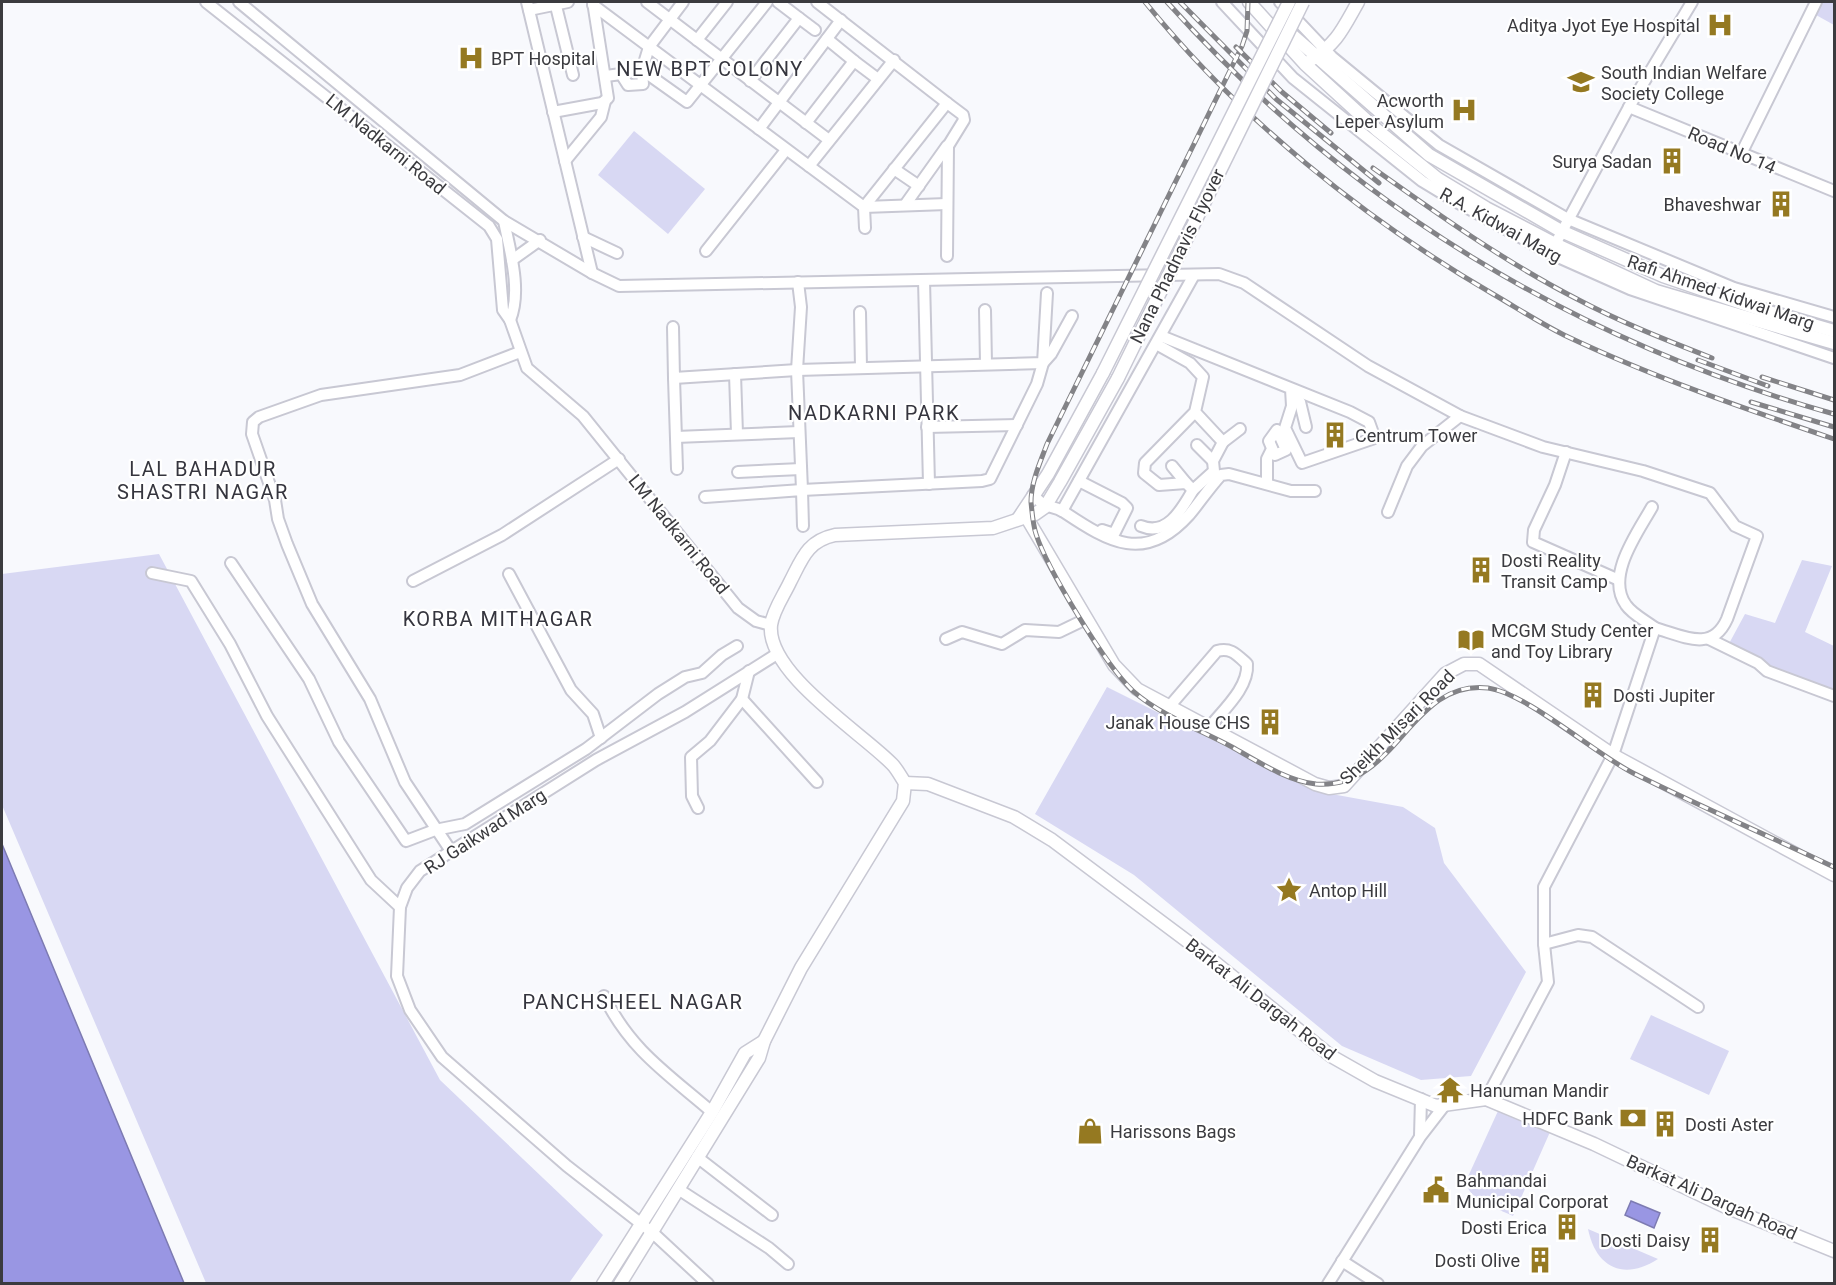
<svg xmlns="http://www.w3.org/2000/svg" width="1836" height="1285" font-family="Roboto,sans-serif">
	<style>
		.green { fill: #d8d8f3 }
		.water { fill: #9996e3; stroke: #7d7bb2; stroke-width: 1.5 }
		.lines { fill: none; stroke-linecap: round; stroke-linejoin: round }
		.minor-casing { stroke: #c8c8d3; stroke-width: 14 }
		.major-casing { stroke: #c8c8d3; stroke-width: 15 }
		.minor { stroke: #fff; stroke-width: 10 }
		.major { stroke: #fff; stroke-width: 12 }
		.rail-casing { stroke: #838387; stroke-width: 5 }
		.rail { stroke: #fff; stroke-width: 3; stroke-dasharray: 9; stroke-linecap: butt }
		.major-bridge-casing { stroke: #c8c8d3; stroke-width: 15; stroke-linecap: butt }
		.major-bridge { stroke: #fff; stroke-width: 12 }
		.labels { text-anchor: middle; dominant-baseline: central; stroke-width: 4.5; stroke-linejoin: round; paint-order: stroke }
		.poi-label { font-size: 18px; fill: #3b3b3f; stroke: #fff; text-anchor: start }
		.street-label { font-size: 18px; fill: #3b3b3f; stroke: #fff }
		.neighbourhood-label { font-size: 20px; letter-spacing: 1.5px; fill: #35353e; stroke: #fff }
	</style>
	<rect width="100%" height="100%" fill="#f8f9fd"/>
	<g class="green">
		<polygon points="1822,2 1834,2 1834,25 1816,15"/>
		<polygon points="634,131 705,189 668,234 598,175"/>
		<polygon points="159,554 440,1080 603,1235 569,1283 206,1283 2,805 2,574"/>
		<polygon points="1802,560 1832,566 1805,632 1834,646 1834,700 1725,651 1745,614 1775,623"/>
		<polygon points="1107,687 1315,791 1403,807 1435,828 1444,863 1526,972 1471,1076 1421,1080 1342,1046 1134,875 1035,814"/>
		<polygon points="1651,1015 1729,1051 1709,1095 1630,1059"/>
		<path d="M1498,1111L1550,1132L1513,1216C1497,1208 1467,1200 1466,1181Z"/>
		<path d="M1588,1229L1658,1259C1624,1281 1596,1268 1588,1229Z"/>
	</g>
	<g class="water">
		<polygon points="2,844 184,1283 2,1283"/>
		<polygon points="1631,1201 1660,1213 1654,1228 1625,1215"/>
	</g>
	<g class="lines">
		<g class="minor-casing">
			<g id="minor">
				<polyline points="206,2 489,226 497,239 503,310 510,320 527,368 583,416 738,608 756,621 771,625"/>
				<path d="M239,2L504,221L592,273L619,286L1219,274L1244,283L1368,366L1460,416L1543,447L1643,471L1710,493L1735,526L1757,536L1727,619C1712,653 1683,636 1655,628L1613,755L1544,887V944L1548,982L1486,1099"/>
				<polyline points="527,2 592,273"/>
				<polyline points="555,2 573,75"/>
				<polyline points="647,2 829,140"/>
				<polyline points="683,2 649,47 642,70 687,102 767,2"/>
				<polyline points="817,2 947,103 864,207 865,228"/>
				<polyline points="1222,2 1293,78 1422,181 1455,201 1549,253 1630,289 1834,358"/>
				<polyline points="1280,2 1332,57 1439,145 1568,219 1734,288 1834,317"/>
				<polyline points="593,5 864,207 947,204"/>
				<polyline points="529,10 568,2"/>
				<polyline points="799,18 815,30"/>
				<polyline points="697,40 727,2"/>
				<polyline points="854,61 878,79"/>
				<polyline points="606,76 621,74 628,85 643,84 642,70"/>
				<polyline points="750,81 799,18 778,2"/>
				<polyline points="1629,107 1834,191"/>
				<polyline points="553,112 602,103 608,98 593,2"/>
				<polyline points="806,123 854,61 827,39"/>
				<polyline points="759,129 841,20"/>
				<polyline points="1741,154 1816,2"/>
				<polyline points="565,161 601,117 605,101"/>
				<polyline points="809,166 894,60"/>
				<polyline points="894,169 919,186"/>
				<polyline points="905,205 947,146"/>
				<path d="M504,221C510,251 522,291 510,320"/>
				<polyline points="583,237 617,253"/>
				<polyline points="1558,239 1629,107 1692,2"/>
				<polyline points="706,251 786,150"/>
				<polyline points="947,256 948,146 964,120 963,115 947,103"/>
				<polyline points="512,260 540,240"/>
				<polyline points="924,280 929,484"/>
				<polyline points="798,282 801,307 797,370 802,490 982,481 990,479 1037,384 1043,363 1047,293"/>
				<polyline points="985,310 986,364"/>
				<polyline points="860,312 861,368"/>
				<polyline points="673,327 674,378 797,370 1043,363 1051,354 1072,316"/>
				<polyline points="1161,336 1350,412 1369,422 1374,436 1372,439 1302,463 1285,428 1292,406 1291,389"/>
				<polyline points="1156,344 1190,363 1203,377 1195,412 1145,463 1144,473 1159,485 1186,483 1193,490 1214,471 1213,461 1223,442 1195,412"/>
				<polyline points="735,374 737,434"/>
				<polyline points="674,378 677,469"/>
				<polyline points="1293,392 1300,402 1306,427"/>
				<polyline points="927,427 1017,425"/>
				<polygon points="1277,430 1286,450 1275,455 1269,441"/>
				<polyline points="676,437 799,432"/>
				<polyline points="1223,442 1240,429"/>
				<polyline points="1197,445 1213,461"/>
				<polyline points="1566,452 1555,485 1534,530 1533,542 1619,580"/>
				<polyline points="1172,466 1186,483"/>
				<polyline points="738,472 801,469"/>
				<polyline points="1079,481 1122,503 1127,508 1114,534 1102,530"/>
				<polyline points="1267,484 1267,459 1271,451"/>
				<path d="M1033,495C1049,512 1050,503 1064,512C1109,542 1145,564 1189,515C1200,502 1209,488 1221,475L1229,474L1291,491H1315"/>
				<polyline points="705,497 802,490 803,526"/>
				<path d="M1652,507C1638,532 1605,576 1626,605C1632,614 1646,621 1655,628"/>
				<polyline points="1062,511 1194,275"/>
				<polyline points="1388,512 1407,466 1422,446 1460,416"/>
				<path d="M1141,526C1167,537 1182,509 1193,490"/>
				<polyline points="231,563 309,679 339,742 406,841 435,830 465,824 586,749 658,694 685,677 702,673 722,655 737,646"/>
				<polyline points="152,573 191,581 230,644 267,716 371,880 400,907"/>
				<polyline points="509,574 571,690 593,714 601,738"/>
				<polyline points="413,581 502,535 619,459"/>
				<polyline points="946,639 962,632 1002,644 1025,630 1059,632 1086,619"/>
				<polyline points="1709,639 1758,663 1767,671 1834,696"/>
				<polyline points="742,699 817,782"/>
				<path d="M1168,708L1217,651C1231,647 1237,655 1247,664C1249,688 1222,711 1208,729"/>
				<polyline points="698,808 692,796 691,757 710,741 742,699 749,671"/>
				<polyline points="451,851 405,782 370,699 312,604 287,544 278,519 275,500 252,434 253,422 259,417 321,395 460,375 520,352"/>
				<polyline points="1544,944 1578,935 1592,937 1698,1007"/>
				<path d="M604,996C630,1050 668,1074 712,1112"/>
				<polyline points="1420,1136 1421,1099"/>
				<polyline points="697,1157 772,1215"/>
				<polyline points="678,1189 769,1248 788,1264"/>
				<polyline points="1342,1261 1378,1284"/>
				<polyline points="708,1284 653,1233 567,1166 442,1057 410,1010 397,976 400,907 407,888 420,871 596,760 685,712 777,654"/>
				<polyline points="1328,1284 1420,1137 1444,1106"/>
			</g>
		</g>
		<g class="major-casing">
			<g id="major">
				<polyline points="1249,2 1305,64 1377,130 1438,179 1486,208 1559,246 1656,291 1834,343"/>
				<polyline points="1283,27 1429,155 1561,231 1663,276 1762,310 1834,331"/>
				<path d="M1311,60C1338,42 1342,30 1358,2"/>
				<polyline points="1024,513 1114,665 1137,689 1315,784 1329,788 1344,786 1445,674 1464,664 1479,664 1613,755 1834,875"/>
				<polyline points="1018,519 1048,474 1103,373"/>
				<polyline points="905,783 928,784 1014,817 1052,840 1207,956 1331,1056 1375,1081 1436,1106 1486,1099 1594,1144 1726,1207 1834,1251"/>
				<polyline points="603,1284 712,1112 745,1053 764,1041"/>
				<path d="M620,1284L759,1058L764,1041L801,968L903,801L905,783C901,777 897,769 892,764C862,733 766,673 771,625C773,610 784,595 790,582C802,559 807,541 835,535L993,528L1035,514L1045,507L1060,482L1118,378"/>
			</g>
		</g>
		<use href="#minor" class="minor"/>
		<use href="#major" class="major"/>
		<g class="rail-casing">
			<g id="rail">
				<path d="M1145,2C1239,118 1364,219 1493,294C1517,308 1540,323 1564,335C1652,377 1743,408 1834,439"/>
				<path d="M1167,2C1348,204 1574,341 1834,414"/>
				<polyline points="1180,2 1276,99 1379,183"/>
				<path d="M1248,2L1247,31L1242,46L1047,444C1040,463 1031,482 1031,502C1032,512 1033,525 1036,534C1047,569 1106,666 1133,691C1160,715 1200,730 1232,747C1257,761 1287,781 1316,784C1398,790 1409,679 1488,688C1526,693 1594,753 1633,773C1699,806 1767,835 1834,867"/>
				<polyline points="1236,47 1282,92 1331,133"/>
				<path d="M1373,168C1439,215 1505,262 1577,299C1620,322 1666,340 1712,358"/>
				<polyline points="1698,360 1768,386"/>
				<polyline points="1762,377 1834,400"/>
				<polyline points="1751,402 1834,427"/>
			</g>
		</g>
		<use href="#rail" class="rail"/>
		<g class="major-bridge-casing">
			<g id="major-bridge">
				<polyline points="1103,373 1289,2"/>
				<polyline points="1118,378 1303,2"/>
			</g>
		</g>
		<use href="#major-bridge" class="major-bridge"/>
	</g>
	<defs>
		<g id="hospital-bare" transform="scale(2.07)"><path d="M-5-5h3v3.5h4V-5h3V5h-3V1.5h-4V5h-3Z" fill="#957921" stroke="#fff" stroke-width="2.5" paint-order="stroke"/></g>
		<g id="university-bare" transform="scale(2.07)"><path d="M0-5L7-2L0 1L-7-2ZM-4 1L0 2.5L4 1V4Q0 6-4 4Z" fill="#957921" stroke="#fff" stroke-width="2.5" paint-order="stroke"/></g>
		<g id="building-bare" transform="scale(2.07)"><path d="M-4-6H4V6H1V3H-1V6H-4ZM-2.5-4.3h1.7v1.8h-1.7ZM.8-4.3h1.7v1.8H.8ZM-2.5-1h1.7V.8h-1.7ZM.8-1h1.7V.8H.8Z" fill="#957921" stroke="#fff" stroke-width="2.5" paint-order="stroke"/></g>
		<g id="library-bare" transform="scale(2.07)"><path d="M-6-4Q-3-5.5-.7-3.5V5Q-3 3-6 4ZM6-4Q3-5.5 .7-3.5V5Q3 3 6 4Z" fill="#957921" stroke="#fff" stroke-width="2.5" paint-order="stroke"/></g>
		<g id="sight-bare" transform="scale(2.07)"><path d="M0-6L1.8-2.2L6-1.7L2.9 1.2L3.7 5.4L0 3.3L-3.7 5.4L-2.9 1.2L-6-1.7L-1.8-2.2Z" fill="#957921" stroke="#fff" stroke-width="2.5" paint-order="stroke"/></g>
		<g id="temple-bare" transform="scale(2.07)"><path d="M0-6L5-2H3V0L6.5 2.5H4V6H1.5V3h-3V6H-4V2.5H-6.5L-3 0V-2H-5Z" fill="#957921" stroke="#fff" stroke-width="2.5" paint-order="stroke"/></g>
		<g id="bank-bare" transform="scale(2.07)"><path d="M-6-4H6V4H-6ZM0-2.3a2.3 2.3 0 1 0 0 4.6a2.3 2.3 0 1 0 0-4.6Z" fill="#957921" stroke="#fff" stroke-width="2.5" paint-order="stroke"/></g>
		<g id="shop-bare" transform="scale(2.07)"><path d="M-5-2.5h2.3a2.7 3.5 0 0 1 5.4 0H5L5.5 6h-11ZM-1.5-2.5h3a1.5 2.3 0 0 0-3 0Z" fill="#957921" stroke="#fff" stroke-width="2.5" paint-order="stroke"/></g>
		<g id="civic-bare" transform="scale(2.07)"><path d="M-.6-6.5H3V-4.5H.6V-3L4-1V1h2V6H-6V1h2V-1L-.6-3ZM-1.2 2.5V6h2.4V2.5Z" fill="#957921" stroke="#fff" stroke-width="2.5" paint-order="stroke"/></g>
	</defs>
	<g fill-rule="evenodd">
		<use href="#hospital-bare" x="1720" y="25"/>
		<use href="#hospital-bare" x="471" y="58"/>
		<use href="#university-bare" x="1581" y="82"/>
		<use href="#hospital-bare" x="1464" y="110"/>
		<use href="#building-bare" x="1672" y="161"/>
		<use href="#building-bare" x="1781" y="204"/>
		<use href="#building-bare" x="1335" y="435"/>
		<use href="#building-bare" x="1481" y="570"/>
		<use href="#library-bare" x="1471" y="640"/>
		<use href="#building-bare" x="1593" y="695"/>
		<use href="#building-bare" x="1270" y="722"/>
		<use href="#sight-bare" x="1289" y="890"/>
		<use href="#temple-bare" x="1450" y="1090"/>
		<use href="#bank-bare" x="1633" y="1118"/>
		<use href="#building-bare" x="1665" y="1124"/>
		<use href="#shop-bare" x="1090" y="1131"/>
		<use href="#civic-bare" x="1436" y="1190"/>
		<use href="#building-bare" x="1567" y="1227"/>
		<use href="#building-bare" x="1710" y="1240"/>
		<use href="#building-bare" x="1540" y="1260"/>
	</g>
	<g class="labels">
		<g class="poi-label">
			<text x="1700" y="25" text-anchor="end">Aditya Jyot Eye Hospital</text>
			<text x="491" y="58">BPT Hospital</text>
			<text x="1601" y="72">South Indian Welfare<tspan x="1601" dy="21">Society College</tspan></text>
			<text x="1444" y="100" text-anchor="end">Acworth<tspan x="1444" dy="21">Leper Asylum</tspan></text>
			<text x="1652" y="161" text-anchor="end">Surya Sadan</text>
			<text x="1761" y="204" text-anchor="end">Bhaveshwar</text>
			<text x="1355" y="435">Centrum Tower</text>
			<text x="1501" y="560">Dosti Reality<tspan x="1501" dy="21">Transit Camp</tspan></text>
			<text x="1491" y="630">MCGM Study Center<tspan x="1491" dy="21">and Toy Library</tspan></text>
			<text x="1613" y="695">Dosti Jupiter</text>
			<text x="1250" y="722" text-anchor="end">Janak House CHS</text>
			<text x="1309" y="890">Antop Hill</text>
			<text x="1470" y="1090">Hanuman Mandir</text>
			<text x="1613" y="1118" text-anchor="end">HDFC Bank</text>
			<text x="1685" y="1124">Dosti Aster</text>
			<text x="1110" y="1131">Harissons Bags</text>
			<text x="1456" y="1180">Bahmandai<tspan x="1456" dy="21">Municipal Corporat</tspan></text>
			<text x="1547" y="1227" text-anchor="end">Dosti Erica</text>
			<text x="1690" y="1240" text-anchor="end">Dosti Daisy</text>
			<text x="1520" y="1260" text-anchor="end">Dosti Olive</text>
		</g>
		<g class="street-label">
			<text transform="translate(386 144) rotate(39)">LM Nadkarni Road</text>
			<text transform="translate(1732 150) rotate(23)">Road No 14</text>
			<text transform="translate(1501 225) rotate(29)">R.A. Kidwai Marg</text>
			<text transform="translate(1177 256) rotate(-64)">Nana Phadnavis Flyover</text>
			<text transform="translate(1721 292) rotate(19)">Rafi Ahmed Kidwai Marg</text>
			<text transform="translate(679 534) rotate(51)">LM Nadkarni Road</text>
			<text transform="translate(1397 727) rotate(-45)">Sheikh Misari Road</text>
			<text transform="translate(485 831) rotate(-33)">RJ Gaikwad Marg</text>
			<text transform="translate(1261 999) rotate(38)">Barkat Ali Dargah Road</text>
			<text transform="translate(1712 1197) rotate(24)">Barkat Ali Dargah Road</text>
		</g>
		<g class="neighbourhood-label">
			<text x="710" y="69">NEW BPT COLONY</text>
			<text x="874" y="413">NADKARNI PARK</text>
			<text x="203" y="469">LAL BAHADUR<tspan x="203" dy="23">SHASTRI NAGAR</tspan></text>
			<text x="498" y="619">KORBA MITHAGAR</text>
			<text x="633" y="1002">PANCHSHEEL NAGAR</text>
		</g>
	</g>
	<rect width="1836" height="1285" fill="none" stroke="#3b3b3f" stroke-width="6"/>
</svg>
